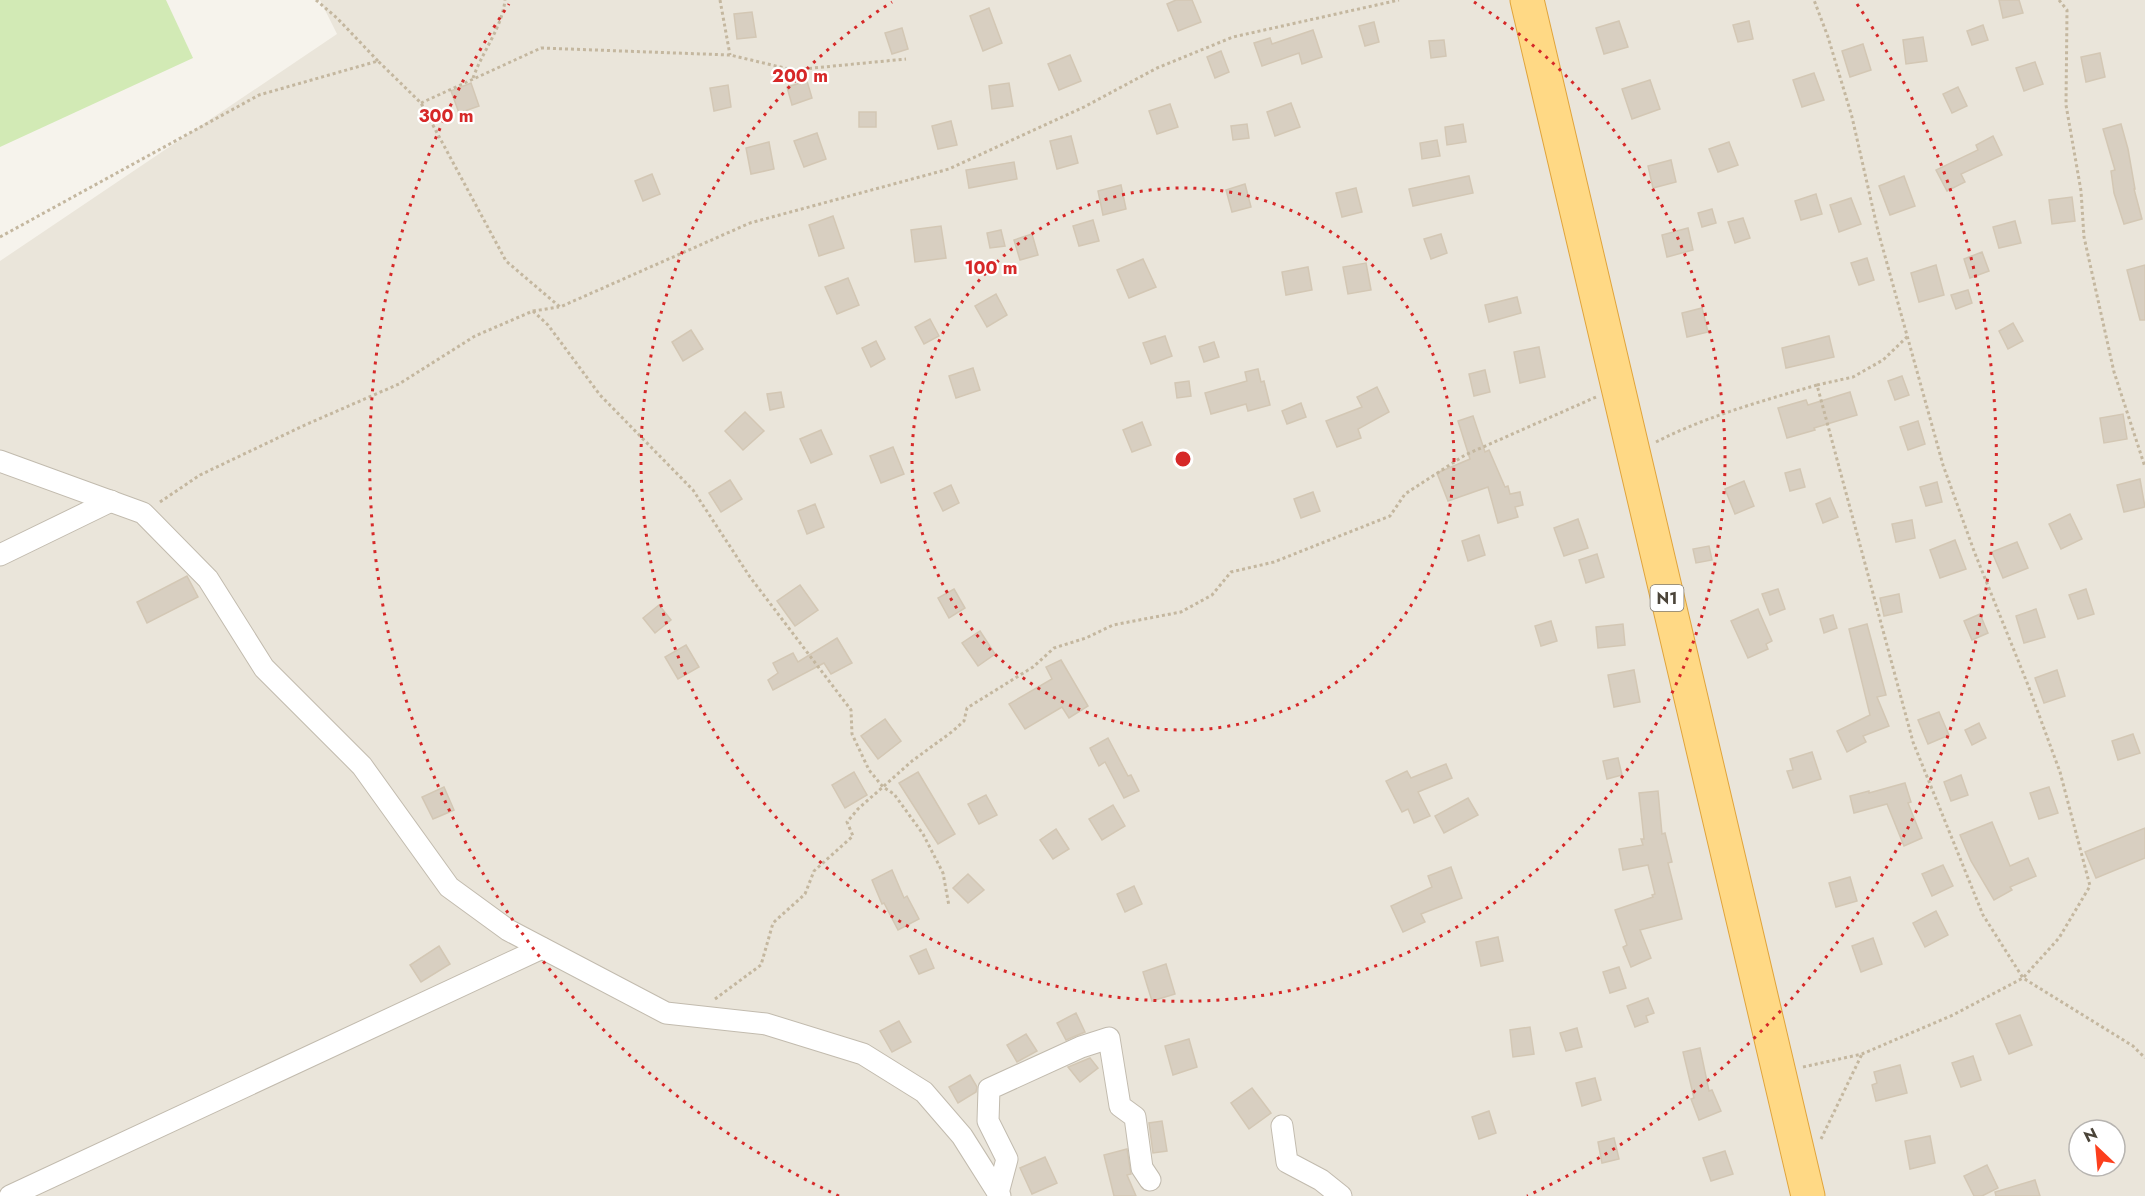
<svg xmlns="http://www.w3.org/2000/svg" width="2145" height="1196" font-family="Jost,sans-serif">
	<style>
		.residential { fill: #eae5da; fill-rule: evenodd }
		.green { fill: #d2eab5 }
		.building { fill: #d8cfc1; stroke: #d3c7b4; stroke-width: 1.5 }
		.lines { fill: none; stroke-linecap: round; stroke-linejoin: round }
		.minor-casing { stroke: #c2bbae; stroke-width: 23 }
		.trunk-casing { stroke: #e0a43c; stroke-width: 35 }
		.path { stroke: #c4b79f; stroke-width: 3; stroke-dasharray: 3 3; stroke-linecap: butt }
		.minor { stroke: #fff; stroke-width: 21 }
		.trunk { stroke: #ffd985; stroke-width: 33 }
		.ring { fill: none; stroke: #d62828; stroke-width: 3; stroke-dasharray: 3 6 }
		.labels { text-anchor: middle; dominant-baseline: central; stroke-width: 4.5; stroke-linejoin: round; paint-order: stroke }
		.shield { fill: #fff; stroke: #817c74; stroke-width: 1.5 }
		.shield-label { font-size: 16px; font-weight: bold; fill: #4b4439 }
		.centre { fill: #d62828; stroke: #fff; stroke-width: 3 }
		.ring-label { font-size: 18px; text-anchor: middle; font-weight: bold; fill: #d62828; stroke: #fff; stroke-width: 4.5; stroke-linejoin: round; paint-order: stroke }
	</style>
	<rect width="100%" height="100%" fill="#f6f3ec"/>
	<path class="residential" d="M320,0H2145V1196H0V261L337,34ZM2079,1130H2115V1166H2079Z"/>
	<polygon class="green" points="0,0 166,0 193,58 0,147"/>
	<g class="building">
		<polygon points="1176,0 1192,0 1201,22 1178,31 1167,4"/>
		<polygon points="1999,0 2019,0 2023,13 2003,18"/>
		<polygon points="989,8 1002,43 983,51 970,16"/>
		<polygon points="752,12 756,37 737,39 734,14"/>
		<polygon points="1619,21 1628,47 1604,54 1596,28"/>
		<polygon points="1749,21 1753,39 1738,42 1733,25"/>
		<polygon points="1374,22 1379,42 1365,46 1359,26"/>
		<polygon points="1983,25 1988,40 1972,45 1967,31"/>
		<polygon points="902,28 908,49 892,54 885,33"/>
		<polygon points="1313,30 1322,57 1302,64 1299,53 1262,66 1254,43 1270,38 1272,44"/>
		<polygon points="1923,37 1927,61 1906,64 1903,40"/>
		<polygon points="1444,40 1446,56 1431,58 1429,41"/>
		<polygon points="1863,44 1871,70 1850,77 1842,51"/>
		<polygon points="1221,51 1229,72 1215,78 1207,57"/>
		<polygon points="2100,53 2105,77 2086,82 2081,57"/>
		<polygon points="1070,55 1081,81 1059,90 1048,64"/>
		<polygon points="2035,62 2043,84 2024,91 2016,68"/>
		<polygon points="1814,73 1824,100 1802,107 1793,80"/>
		<polygon points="1650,80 1660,109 1632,119 1622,89"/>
		<polygon points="807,81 812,98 792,105 787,87"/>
		<polygon points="471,83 479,106 459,113 451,91"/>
		<polygon points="1009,83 1013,106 992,109 989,86"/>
		<polygon points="728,85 731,107 714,111 710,88"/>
		<polygon points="1958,87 1967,106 1952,113 1943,94"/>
		<polygon points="1291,103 1300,127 1275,136 1267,112"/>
		<polygon points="1170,104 1178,127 1157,134 1149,111"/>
		<rect x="859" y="112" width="17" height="15"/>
		<polygon points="951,121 957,145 938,149 932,126"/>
		<polygon points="1247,124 1249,138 1233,140 1231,126"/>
		<polygon points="1463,124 1466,142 1447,145 1445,127"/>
		<polygon points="2121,124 2128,149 2135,189 2134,189 2142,219 2124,224 2114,193 2111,171 2115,170 2103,129"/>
		<polygon points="817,133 826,159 804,167 794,141"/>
		<polygon points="1071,136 1078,163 1057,169 1050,141"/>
		<polygon points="1993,136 2002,155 1961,174 1965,182 1947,191 1936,170 1978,150 1976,145"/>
		<polygon points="1437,140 1440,156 1422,159 1420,143"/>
		<polygon points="769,142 774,169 751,174 746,148"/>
		<polygon points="1729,142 1738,165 1718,172 1709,149"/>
		<polygon points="1671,160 1676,182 1653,188 1648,166"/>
		<polygon points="1014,162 1017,179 969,188 966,170"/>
		<polygon points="652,174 660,194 643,201 635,181"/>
		<polygon points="1469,176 1473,193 1413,206 1409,189"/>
		<polygon points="1904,176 1915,206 1890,215 1879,186"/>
		<polygon points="1245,184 1251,207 1232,212 1226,190"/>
		<polygon points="1121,185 1126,209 1103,215 1098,191"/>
		<polygon points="1356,188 1362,212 1342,217 1336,193"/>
		<polygon points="1816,194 1822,214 1801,220 1795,201"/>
		<polygon points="2072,197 2075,221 2052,224 2049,200"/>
		<polygon points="1851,198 1861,224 1839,232 1830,205"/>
		<polygon points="1712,209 1716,223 1702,227 1698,213"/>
		<polygon points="833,216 844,248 819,256 809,225"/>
		<polygon points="1743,218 1750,238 1735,243 1728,222"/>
		<polygon points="1093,220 1099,241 1079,246 1073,226"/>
		<polygon points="2015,221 2021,243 1999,248 1993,227"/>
		<polygon points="941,226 946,258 915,262 911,230"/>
		<polygon points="1688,228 1693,250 1667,257 1662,235"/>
		<polygon points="1001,230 1005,246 990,248 987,233"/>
		<polygon points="1032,234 1038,255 1020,260 1014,240"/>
		<polygon points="1441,234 1447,253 1431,259 1424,239"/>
		<polygon points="1982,252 1989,271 1970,278 1964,259"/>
		<polygon points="1867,258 1874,280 1859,285 1851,263"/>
		<polygon points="1143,259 1156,287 1129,298 1117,270"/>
		<polygon points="1366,263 1371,290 1348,294 1343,267"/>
		<polygon points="1936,265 1944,295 1919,302 1911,273"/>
		<polygon points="2145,265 2145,320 2140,320 2127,270"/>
		<polygon points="1308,267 1312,290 1286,295 1282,272"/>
		<polygon points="848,278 859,305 837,314 825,287"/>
		<polygon points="1968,290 1972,303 1956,309 1951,295"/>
		<polygon points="996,294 1007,315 987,327 975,306"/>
		<polygon points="1517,297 1521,313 1489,322 1485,305"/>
		<polygon points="1702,308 1708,332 1687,337 1682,313"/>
		<polygon points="930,319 939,336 924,344 915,327"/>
		<polygon points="2013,323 2023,341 2008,349 1999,331"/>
		<polygon points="691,330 703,349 683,361 672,342"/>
		<polygon points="1165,336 1172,356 1151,364 1143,343"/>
		<polygon points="1829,336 1834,357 1786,368 1782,348"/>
		<polygon points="876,341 885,359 871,367 862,348"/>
		<polygon points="1214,342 1219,357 1204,362 1199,347"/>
		<polygon points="1539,347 1545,377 1520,383 1514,352"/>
		<polygon points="973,368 980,390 956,398 949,376"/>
		<polygon points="1258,369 1261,382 1264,381 1270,405 1248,411 1246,404 1211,414 1205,393 1247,381 1245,372"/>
		<polygon points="1485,370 1490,392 1474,396 1469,374"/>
		<polygon points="1902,376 1909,395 1895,400 1888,381"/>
		<polygon points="1189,381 1191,396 1177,398 1175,383"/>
		<polygon points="1377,387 1389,412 1358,429 1361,438 1337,447 1326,421 1362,407 1357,397"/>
		<polygon points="781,392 784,407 770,410 767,394"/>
		<polygon points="1850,392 1857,415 1814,428 1815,430 1787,438 1778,408 1806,400 1808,405"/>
		<polygon points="1301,403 1306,417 1287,424 1282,411"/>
		<polygon points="745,412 764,431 743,450 725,431"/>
		<polygon points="2123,414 2127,439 2104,443 2100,418"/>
		<polygon points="1473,416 1485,452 1489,450 1505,487 1508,486 1510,494 1520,492 1523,505 1515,507 1518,517 1498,523 1488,487 1448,501 1437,473 1470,459 1458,421"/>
		<polygon points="1918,421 1925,444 1908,450 1900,427"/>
		<polygon points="1142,422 1151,445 1132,452 1123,430"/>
		<polygon points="821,430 832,454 811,463 800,439"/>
		<polygon points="893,447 904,474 881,483 870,456"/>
		<polygon points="1800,469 1805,487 1790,491 1785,473"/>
		<polygon points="2140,479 2145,507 2124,512 2117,485"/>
		<polygon points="730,480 742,499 721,512 709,493"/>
		<polygon points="1744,481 1754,506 1735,514 1725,489"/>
		<polygon points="1937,482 1942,502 1926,506 1920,487"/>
		<polygon points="951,485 959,503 943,511 934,493"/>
		<polygon points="1313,492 1320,511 1301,518 1294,499"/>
		<polygon points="1830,498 1838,517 1823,523 1816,504"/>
		<polygon points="815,504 824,527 807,534 798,511"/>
		<polygon points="2070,514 2082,539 2061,549 2049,524"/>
		<polygon points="1578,519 1588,548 1564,556 1554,528"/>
		<polygon points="1912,520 1915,538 1896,542 1892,524"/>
		<polygon points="1479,535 1485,555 1468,561 1462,541"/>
		<polygon points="1955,540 1966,569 1940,578 1930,550"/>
		<polygon points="2017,542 2028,568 2003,578 1992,552"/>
		<polygon points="1709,546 1712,560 1696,563 1693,549"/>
		<polygon points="1597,554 1604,577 1586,583 1579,560"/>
		<polygon points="187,576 198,597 147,623 137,602"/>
		<polygon points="800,585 818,610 795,626 777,601"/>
		<polygon points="954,589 965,608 949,618 938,598"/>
		<polygon points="1778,589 1785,609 1770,615 1762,594"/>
		<polygon points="2086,589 2094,614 2078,619 2069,595"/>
		<polygon points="1899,594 1902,612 1884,616 1880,598"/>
		<polygon points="659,605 671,620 655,633 643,618"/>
		<polygon points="1758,609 1772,641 1766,644 1768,649 1748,658 1731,621"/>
		<polygon points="2036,609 2045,637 2024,643 2016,616"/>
		<polygon points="1980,614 1988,633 1972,640 1964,621"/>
		<polygon points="1833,615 1837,628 1824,633 1820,619"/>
		<polygon points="1551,621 1557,641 1541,646 1535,626"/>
		<polygon points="1623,624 1625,645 1598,648 1596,627"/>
		<polygon points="1867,624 1886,695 1877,697 1889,726 1863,736 1866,742 1847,752 1837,731 1870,715 1849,629"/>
		<polygon points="980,631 995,654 978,666 962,643"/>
		<polygon points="837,638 852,663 831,674 824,663 773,690 768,680 778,673 773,663 793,653 798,662"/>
		<polygon points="686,645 699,667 678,679 665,657"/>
		<polygon points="1061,660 1088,706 1069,718 1062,707 1025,729 1009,704 1052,679 1046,667"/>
		<polygon points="1634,670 1640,702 1614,707 1608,675"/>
		<polygon points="2057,670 2065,696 2044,703 2035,678"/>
		<polygon points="1939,712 1949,735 1928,744 1918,720"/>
		<polygon points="885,719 901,741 878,759 861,736"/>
		<polygon points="1979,723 1986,738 1972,745 1965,730"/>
		<polygon points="2133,734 2140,753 2118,760 2112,741"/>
		<polygon points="1108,738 1128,776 1131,775 1139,791 1124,798 1105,762 1099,766 1090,748"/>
		<polygon points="1812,752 1821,779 1793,788 1787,771 1793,770 1790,759"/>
		<polygon points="1618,758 1622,775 1607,779 1603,761"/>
		<polygon points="1446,764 1452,778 1418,792 1430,816 1414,823 1408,809 1402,812 1386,781 1407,771 1411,778"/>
		<polygon points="854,772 867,795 845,808 832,785"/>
		<polygon points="918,772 955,834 938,844 899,783"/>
		<polygon points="1961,775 1968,795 1951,801 1944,782"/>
		<polygon points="1905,783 1911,802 1908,803 1922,838 1904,846 1887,804 1854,813 1850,796 1869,791 1869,793"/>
		<polygon points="444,787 454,810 433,819 422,797"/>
		<polygon points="2049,787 2058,813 2039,819 2030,793"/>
		<polygon points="1658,791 1662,834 1665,833 1672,862 1668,863 1682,919 1640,930 1651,958 1631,967 1623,947 1627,945 1615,910 1653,897 1652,895 1655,894 1648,865 1623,870 1619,849 1643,845 1641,839 1644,839 1639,793"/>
		<polygon points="986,795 997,815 979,824 968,804"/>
		<polygon points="1468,798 1478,815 1444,833 1435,816"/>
		<polygon points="1113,805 1125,826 1102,840 1089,819"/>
		<polygon points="1992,822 2010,866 2028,858 2036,876 2010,887 2012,890 1994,900 1971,861 1960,835"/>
		<polygon points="2145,828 2145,858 2096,878 2085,852"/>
		<polygon points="1056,829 1069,849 1053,859 1040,840"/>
		<polygon points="1943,865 1953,886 1932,896 1922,874"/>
		<polygon points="1451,867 1462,898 1421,914 1425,922 1403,932 1391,906 1432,887 1428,876"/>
		<polygon points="892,870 904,898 907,896 919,919 898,930 884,903 882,904 872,880"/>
		<polygon points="968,874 984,890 968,903 953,888"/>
		<polygon points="1850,877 1857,901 1836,907 1829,883"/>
		<polygon points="1134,886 1142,904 1125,912 1117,894"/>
		<polygon points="1936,911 1948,935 1925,947 1913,923"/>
		<polygon points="1498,937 1503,961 1481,966 1476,942"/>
		<polygon points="1873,938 1882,964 1861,972 1852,946"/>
		<polygon points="439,946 450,964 421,982 410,965"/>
		<polygon points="926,949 934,968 919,974 910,956"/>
		<polygon points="1166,964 1175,994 1152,1001 1143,972"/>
		<polygon points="1619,967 1626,988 1610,993 1603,972"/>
		<polygon points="1648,998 1654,1013 1646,1016 1648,1022 1635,1027 1627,1006"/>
		<polygon points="1076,1013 1085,1032 1066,1040 1057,1023"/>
		<polygon points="2020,1015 2032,1045 2009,1054 1996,1024"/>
		<polygon points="899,1021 911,1042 892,1052 880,1031"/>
		<polygon points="1530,1027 1534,1054 1513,1057 1510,1030"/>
		<polygon points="1577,1028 1582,1047 1566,1051 1560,1033"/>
		<polygon points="1026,1034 1037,1051 1017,1062 1007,1045"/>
		<polygon points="1189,1039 1197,1067 1173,1075 1165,1046"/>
		<polygon points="1700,1048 1709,1091 1712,1090 1721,1111 1699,1120 1691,1099 1694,1098 1683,1052"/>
		<polygon points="1973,1056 1981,1080 1961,1087 1952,1063"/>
		<polygon points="1090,1058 1098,1068 1080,1082 1068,1067"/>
		<polygon points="1900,1065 1907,1093 1876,1101 1872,1085 1877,1083 1874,1072"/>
		<polygon points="970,1075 977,1087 976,1092 958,1103 949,1087"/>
		<polygon points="1595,1078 1601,1100 1582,1106 1576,1083"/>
		<polygon points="1252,1088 1271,1113 1249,1129 1231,1103"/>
		<polygon points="1489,1111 1496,1133 1479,1139 1472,1117"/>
		<polygon points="1162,1121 1167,1151 1153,1153 1149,1123"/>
		<polygon points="1930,1136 1935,1163 1910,1169 1905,1141"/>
		<polygon points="1614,1138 1619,1159 1602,1163 1598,1142"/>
		<polygon points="1127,1149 1131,1174 1127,1175 1136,1196 1114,1196 1104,1155"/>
		<polygon points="1725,1151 1733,1174 1711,1181 1703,1158"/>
		<polygon points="1045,1157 1057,1183 1032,1194 1020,1168"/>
		<polygon points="1987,1165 1998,1188 1982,1196 1974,1196 1964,1176"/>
		<polygon points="2035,1180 2040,1196 1996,1196 1995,1192"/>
	</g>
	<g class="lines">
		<g class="minor-casing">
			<g id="minor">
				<polyline points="0,461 143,513 208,579 264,668 362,766 449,887 508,930 666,1013 766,1024 863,1054 924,1092 962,1136 1000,1196"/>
				<polyline points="0,555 111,501"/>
				<polyline points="1282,1126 1287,1162 1321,1180 1341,1196"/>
				<polyline points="998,1193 1007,1159 988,1121 989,1089 1081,1047 1109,1038 1120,1106 1135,1117 1142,1168 1150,1180"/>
				<polyline points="10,1196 542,948"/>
			</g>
		</g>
		<g class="trunk-casing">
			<polyline id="trunk" points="1527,0 1808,1196"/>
		</g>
		<g class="path">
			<polyline points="316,0 337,18 378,61"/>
			<polyline points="720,0 730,55"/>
			<polyline points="2059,0 2067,10 2066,105 2081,191 2084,237 2114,372 2145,467"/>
			<path d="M473,78C482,52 502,28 505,0"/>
			<polyline points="421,103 541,48 730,55 793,70 906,59"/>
			<polyline points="0,237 259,95 378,61 421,103 506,261 560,307 750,223 949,169 1084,107 1157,68 1233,37 1399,0"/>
			<polyline points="533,311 548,325 600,395 693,490 750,577 851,710 852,734 869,770 883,787 894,794 923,834 943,873 949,906"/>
			<polyline points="1817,385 1853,377 1883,360 1908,336"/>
			<path d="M1656,442C1707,416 1762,401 1817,385L1913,742L1983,915L2023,978L2133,1046L2145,1058"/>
			<polyline points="160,502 200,475 305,425 399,384 475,336 533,311 559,307"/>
			<polyline points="715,999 761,965 773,923 805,894 814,871 853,836 847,822 858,809 912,761 953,731 964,721 967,708 1033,667 1054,648 1086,638 1113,625 1181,612 1212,595 1231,572 1274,562 1390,516 1405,494 1465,455 1596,397"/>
			<polyline points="1803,1067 1862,1054 1953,1015 2023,978 2059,938 2090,886 2060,772 2028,685 1974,551 1943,465 1878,231 1852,117 1828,37 1814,0"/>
			<polyline points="1821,1139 1862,1054"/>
		</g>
		<use href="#minor" class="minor"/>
		<use href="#trunk" class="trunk"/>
	</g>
	<g class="ring">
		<circle cx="1183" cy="459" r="271"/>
		<path d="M1474 2A542 542 0 1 1 892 2"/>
		<path d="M839 1196A813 813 0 0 1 509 4M1857 4A813 813 0 0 1 1527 1196"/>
	</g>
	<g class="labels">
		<rect class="shield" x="1650.5" y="585" width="33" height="26" rx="4.5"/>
		<g class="shield-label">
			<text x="1667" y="598">N1</text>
		</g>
	</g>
	<circle cx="1183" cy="459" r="9" class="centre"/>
	<g class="ring-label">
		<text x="800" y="82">200 m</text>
		<text x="446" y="122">300 m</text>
		<text x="991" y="274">100 m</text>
	</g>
	<g transform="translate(2097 1148) rotate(334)"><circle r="28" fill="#ffffff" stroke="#b7b4b0" stroke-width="1.5"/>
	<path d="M0-4.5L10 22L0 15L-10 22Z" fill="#fc3f1d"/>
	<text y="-9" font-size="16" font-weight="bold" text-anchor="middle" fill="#4b4439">N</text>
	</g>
</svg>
